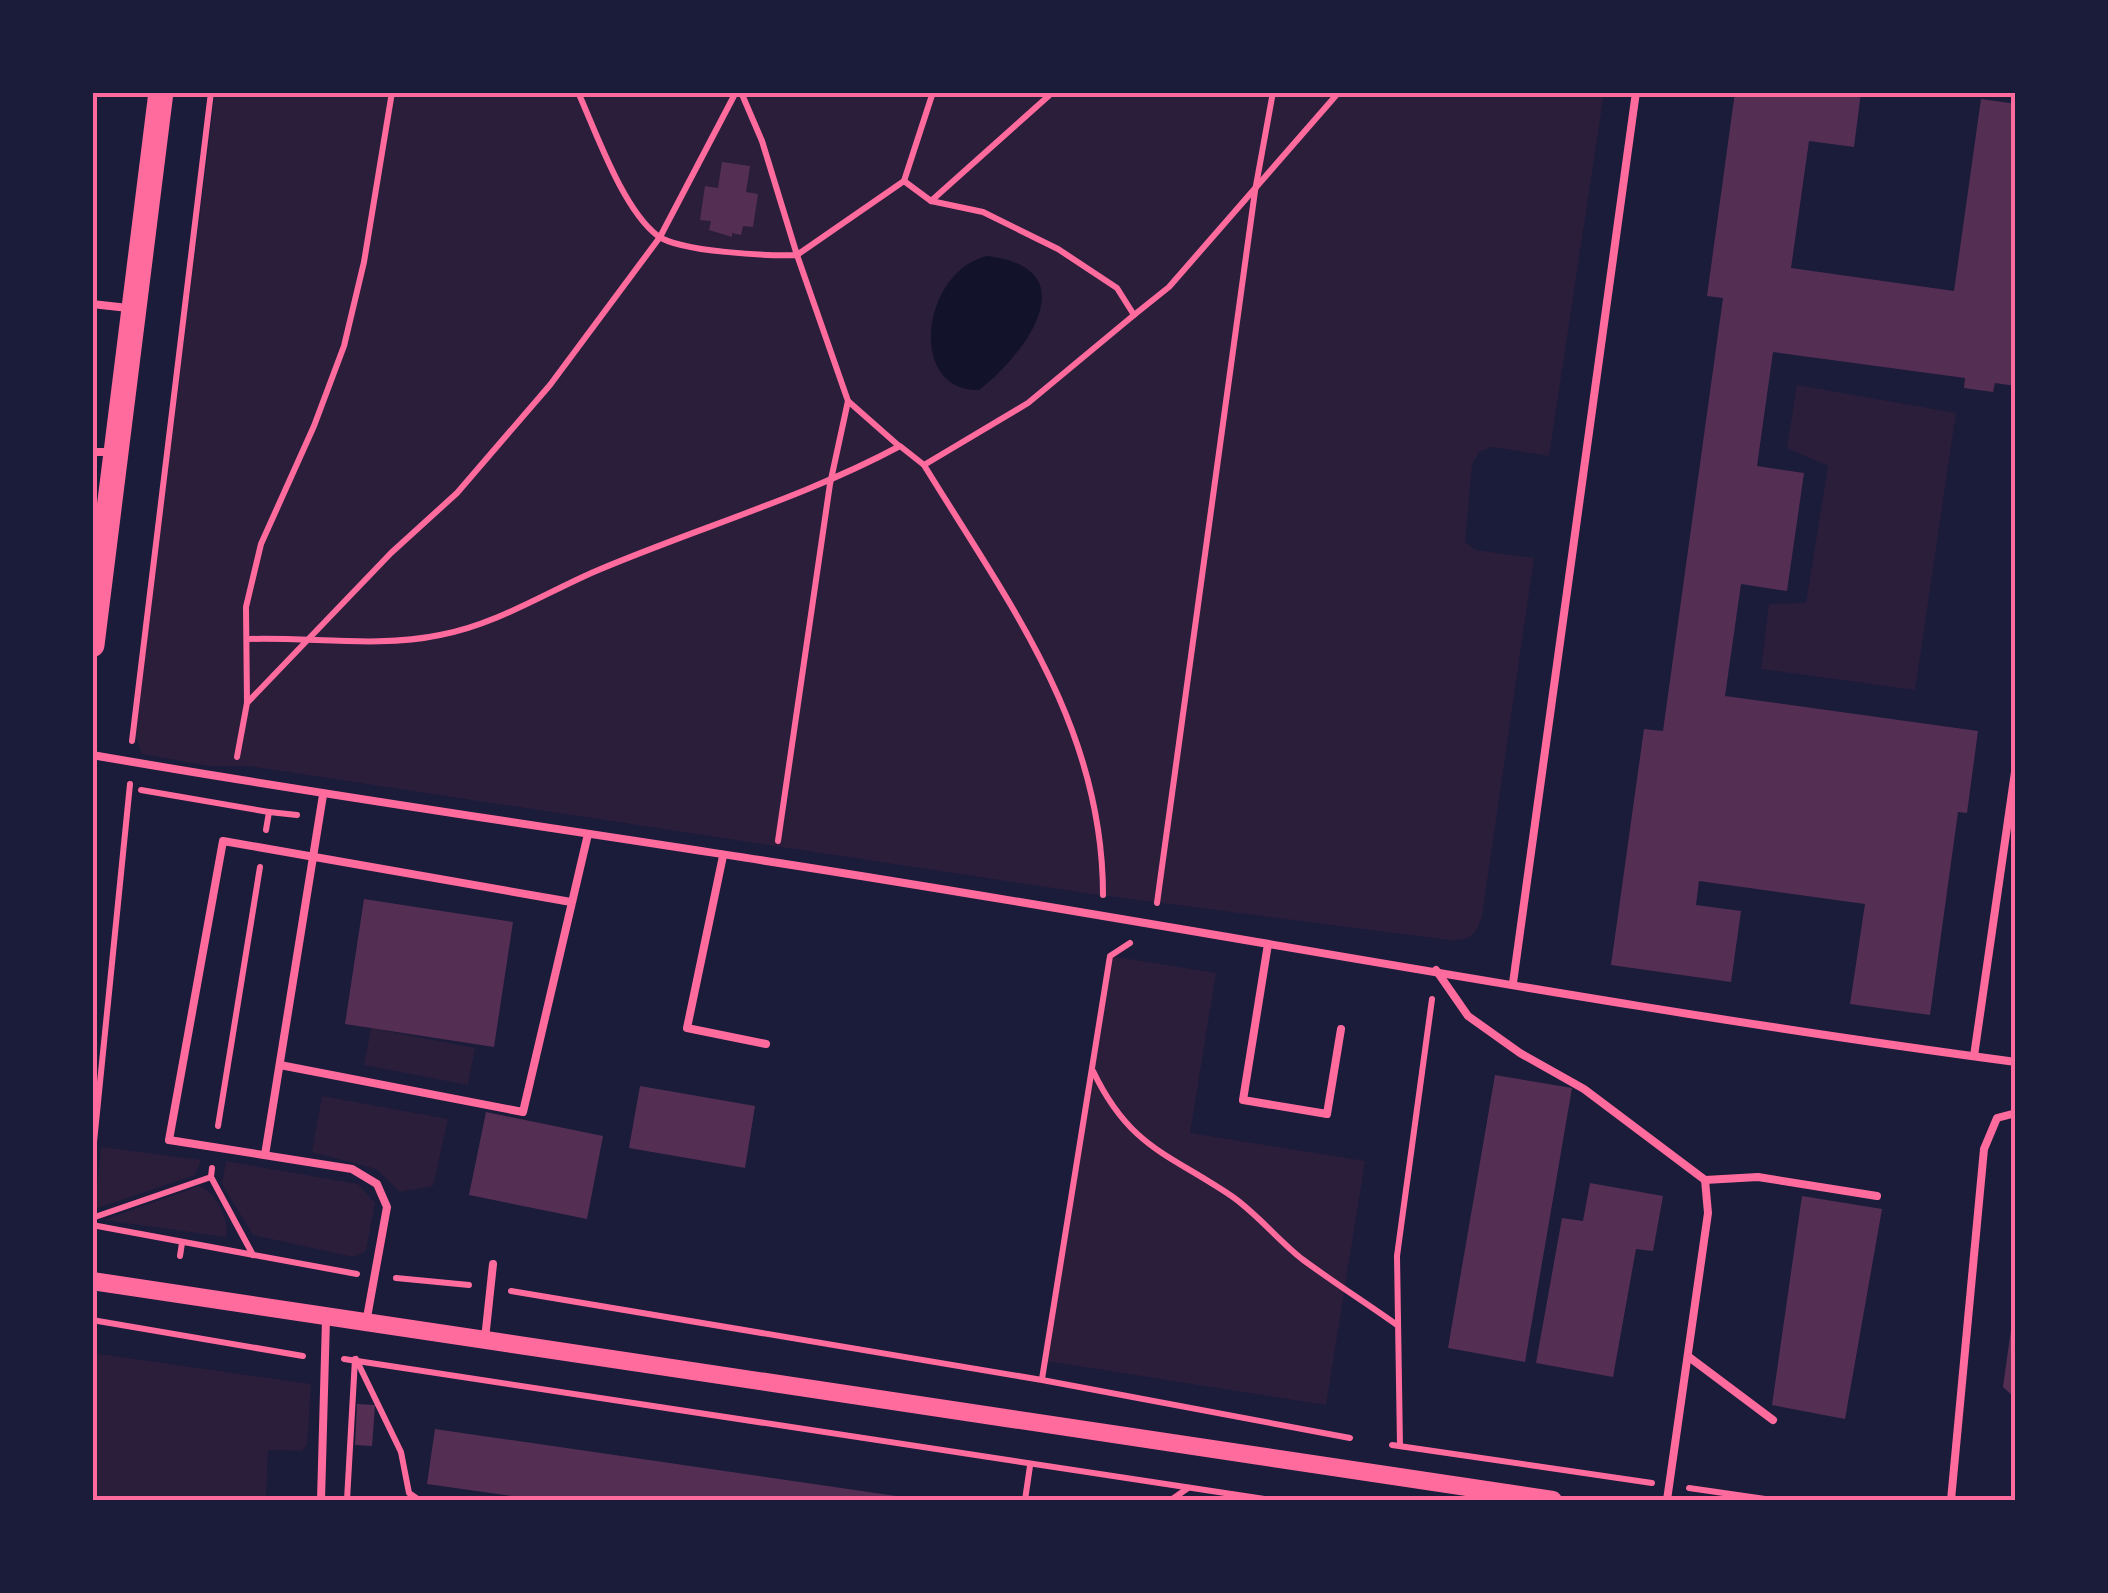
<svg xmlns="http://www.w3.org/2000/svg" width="2108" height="1593" font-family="'Nunito Sans',sans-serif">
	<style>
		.green { fill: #2a1e3b }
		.water { fill: #12122b }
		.building { fill: #542f53 }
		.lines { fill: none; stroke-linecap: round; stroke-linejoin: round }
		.path { stroke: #ff6b9d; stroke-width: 6 }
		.service { stroke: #ff6b9d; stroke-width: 8 }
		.tertiary { stroke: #ff6b9d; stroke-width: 18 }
		.primary { stroke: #ff6b9d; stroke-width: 25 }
		.neatline { fill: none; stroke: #ff6b9d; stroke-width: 4 }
	</style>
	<rect width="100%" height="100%" fill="#1b1b3a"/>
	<g class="green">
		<path d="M215,93H1604L1549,456L1492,447L1479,452L1472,465L1465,542L1476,550L1534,558L1482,916C1476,936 1470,941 1449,940L1092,894L249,766H209L142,754L135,734Z"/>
		<polygon points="1797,385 1956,413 1915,690 1761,669 1769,604 1806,603 1828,466 1787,448"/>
		<polygon points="1110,956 1216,973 1190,1133 1365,1161 1326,1405 1046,1361"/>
		<polygon points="371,1028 475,1048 468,1085 364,1065"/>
		<polygon points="322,1096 448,1119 433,1186 400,1192 376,1169 312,1152"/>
		<polygon points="101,1147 201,1160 195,1175 95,1209"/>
		<polygon points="226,1161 358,1184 375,1203 366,1251 354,1257 253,1235 222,1184"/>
		<path d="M199,1186C216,1192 230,1221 226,1237L104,1220Z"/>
		<polygon points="93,1353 311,1384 307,1445 302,1451 268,1450 266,1500 93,1500"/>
	</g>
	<path class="water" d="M986,256C1089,267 1027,353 979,390C908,392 920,274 986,256Z"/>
	<g class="building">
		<polygon points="1735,92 1861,92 1854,147 1809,141 1791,268 1954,291 1981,99 2016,104 2016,386 1995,383 1993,392 1964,388 1965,378 1773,352 1757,466 1804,473 1787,591 1741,584 1725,696 1978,731 1967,813 1958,812 1930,1015 1850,1004 1865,904 1699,881 1696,905 1741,911 1731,982 1611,965 1644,729 1663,731 1723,298 1707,296"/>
		<polygon points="722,162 750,166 746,192 758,194 753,227 743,226 741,235 732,233 732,237 709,230 711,221 700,220 705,186 718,188"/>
		<polygon points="364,899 513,922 494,1047 345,1024"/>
		<polygon points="1495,1075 1572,1088 1525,1362 1448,1348"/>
		<polygon points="640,1086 755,1106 745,1168 629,1148"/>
		<polygon points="486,1112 603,1136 587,1219 469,1195"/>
		<polygon points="1590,1183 1663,1196 1653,1251 1636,1249 1613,1377 1536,1363 1562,1218 1583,1221"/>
		<polygon points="1802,1196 1882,1209 1845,1419 1772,1405"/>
		<polygon points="2013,1315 2016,1316 2016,1399 2003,1387"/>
		<polygon points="357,1404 375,1405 372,1446 355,1445"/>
		<polygon points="435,1429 910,1498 910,1500 540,1500 427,1484"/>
	</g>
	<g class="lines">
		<g class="path">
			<path d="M578,92C596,132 623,210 658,236C680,252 769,256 797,255L848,401L899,446"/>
			<polyline points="741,92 762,141 797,255 904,181 931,201 983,212 1058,249 1117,288 1134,315 1028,403 924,465"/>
			<polyline points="904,181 933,92"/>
			<polyline points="931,201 1053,92"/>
			<polyline points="1134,315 1169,287 1339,92"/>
			<path d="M249,639C312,637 379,648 440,635C495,625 545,593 596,571C697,528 803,498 900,446L924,465C1008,602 1103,726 1103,895"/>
			<polyline points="247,703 391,553 457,493 550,385 660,237 736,92"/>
			<polyline points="132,741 211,92"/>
			<polyline points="237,757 247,703 246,607 261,544 314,426 344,346 364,262 392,92"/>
			<polyline points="141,790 269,812 266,830"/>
			<polyline points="269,812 297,815"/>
			<polyline points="778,841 830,484 848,401"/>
			<polyline points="1157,903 1255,191 1273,92"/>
			<path d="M1093,1071C1130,1148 1168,1153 1233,1197C1258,1215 1278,1240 1302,1259C1333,1282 1366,1303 1397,1325"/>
			<polyline points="218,1126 260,867"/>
			<polyline points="92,1162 130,784"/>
			<polyline points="212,1168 211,1177 253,1255"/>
			<polyline points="92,1218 211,1177"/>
			<polyline points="92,1225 357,1274"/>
			<polyline points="180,1256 182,1243"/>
			<polyline points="396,1278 469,1285"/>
			<polyline points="511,1291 1042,1380 1350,1438"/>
			<polyline points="92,1320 303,1356"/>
			<polyline points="344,1359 1271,1500"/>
			<polyline points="356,1359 401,1452 409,1493 419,1500"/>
			<polyline points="1042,1379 1110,956 1130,943"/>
			<polyline points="1392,1445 1652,1483"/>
			<polyline points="1400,1446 1397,1256 1432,999"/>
			<polyline points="1689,1488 1772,1500"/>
			<polyline points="347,1500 355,1359"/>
			<polyline points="1025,1500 1030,1466"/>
			<polyline points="1171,1500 1188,1488"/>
		</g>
		<g class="service">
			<polyline points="92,304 128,308"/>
			<polyline points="92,452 112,452"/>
			<path d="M92,755C321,795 550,827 779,863C1191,927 1602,1007 2016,1062"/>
			<polyline points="723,856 687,1028 766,1044"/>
			<polyline points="1268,944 1243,1100 1327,1114 1341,1029"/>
			<polyline points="1436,970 1468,1016 1520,1053 1584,1089 1705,1180 1708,1213 1667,1500"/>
			<polyline points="1513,983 1636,92"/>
			<polyline points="1974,1056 2016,765"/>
			<polyline points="280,1065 523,1112 588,834"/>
			<polyline points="265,1155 323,795"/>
			<polyline points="1705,1180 1758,1177 1877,1196"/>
			<polyline points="366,1323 387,1207 377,1184 352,1169 169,1140 223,841 571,902"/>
			<polyline points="485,1339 493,1264"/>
			<polyline points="1689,1357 1773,1420"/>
			<polyline points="321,1500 326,1319"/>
			<polyline points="1951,1500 1984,1149 1997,1118 2016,1113"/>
		</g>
		<polyline class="tertiary" points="92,1281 1553,1500"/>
		<polyline class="primary" points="92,645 161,92"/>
	</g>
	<rect width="2108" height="1593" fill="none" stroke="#1b1b3a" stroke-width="190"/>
	<rect x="95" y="95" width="1918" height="1403" class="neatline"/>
</svg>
